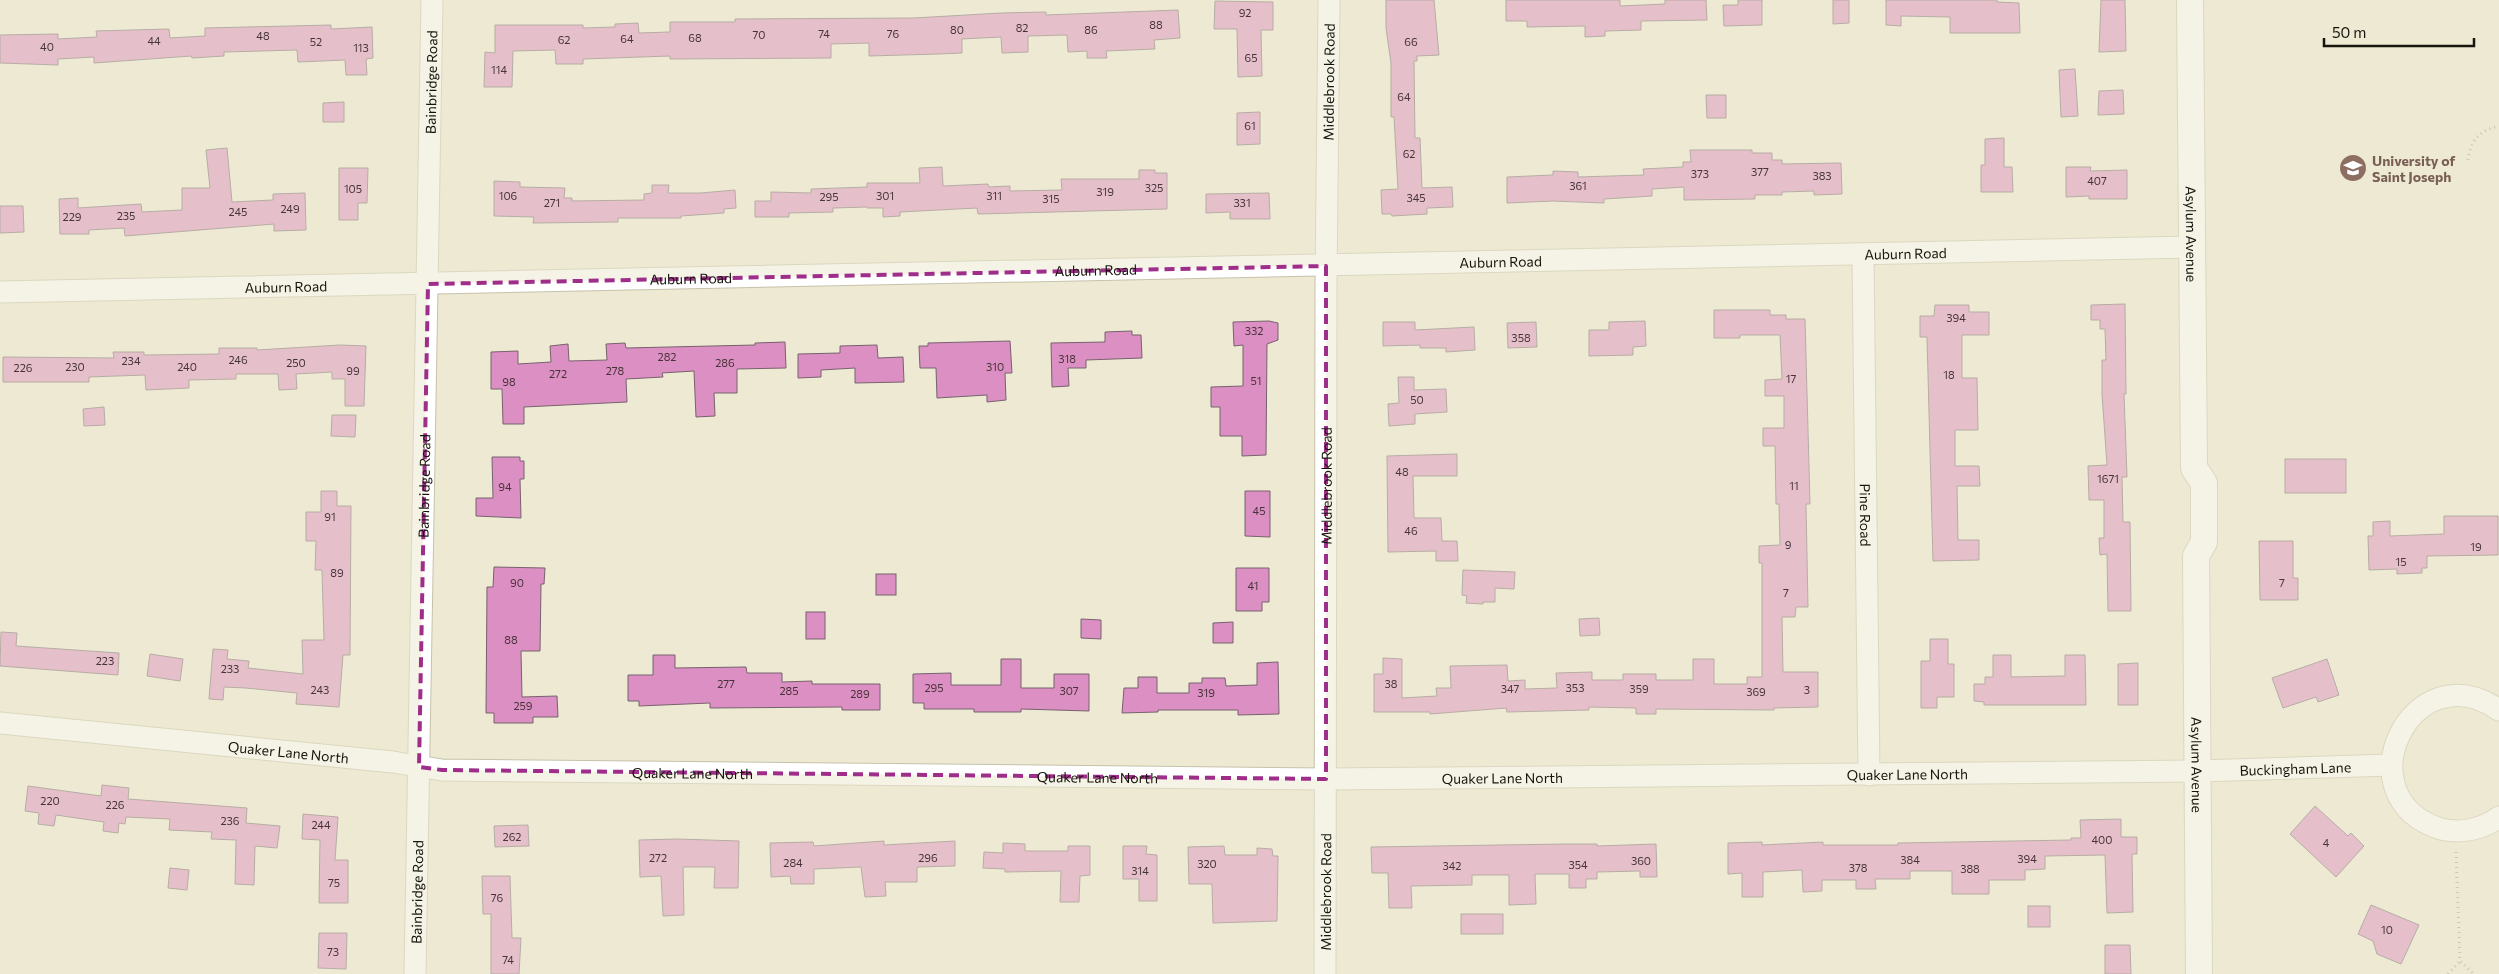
<svg xmlns="http://www.w3.org/2000/svg" width="2499" height="974" font-family="Commissioner,sans-serif">
	<style>
		.building { fill: #dc8fc2; stroke: #76626e }
		.lines { fill: none; stroke-linecap: round; stroke-linejoin: round }
		.minor-casing { stroke: #c6c2ab; stroke-width: 23 }
		.major-casing { stroke: #c6c2ab; stroke-width: 28 }
		.path { stroke: #a19e8c; stroke-width: 3; stroke-dasharray: 1 4; stroke-linecap: butt }
		.minor { stroke: #fff; stroke-width: 21 }
		.major { stroke: #fff; stroke-width: 26 }
		.marked { fill: none; stroke: #9f2e8b; stroke-width: 4; stroke-dasharray: 10 6; stroke-linejoin: round }
		.labels { text-anchor: middle; dominant-baseline: central; stroke-width: 4.5; stroke-linejoin: round; paint-order: stroke }
		.number-label { font-size: 11px; fill: #48333a }
		.street-label { font-size: 14px; fill: #16140c; stroke: #ede9d2 }
		.education-label { font-size: 14px; font-weight: bold; fill: #785e54; stroke: #ede9d2; text-anchor: start }
	</style>
	<rect width="100%" height="100%" fill="#ede9d2"/>
	<g class="building">
		<polygon points="1386,0 1434,0 1439,55 1417,56 1417,61 1414,61 1415,138 1420,138 1422,188 1452,187 1453,207 1427,208 1427,214 1392,216 1391,214 1382,214 1381,190 1398,189 1394,117 1391,117 1391,63 1386,28"/>
		<polygon points="1506,0 1620,0 1620,6 1665,4 1665,0 1706,0 1707,20 1641,21 1641,30 1605,31 1605,36 1585,37 1585,26 1527,27 1527,21 1506,21"/>
		<polygon points="1738,0 1762,0 1762,25 1724,26 1723,5 1738,5"/>
		<polygon points="1833,0 1849,0 1849,23 1833,24"/>
		<polygon points="1886,0 1997,0 1997,2 2019,3 2020,33 1950,33 1950,17 1901,16 1901,26 1886,25"/>
		<polygon points="2101,0 2125,0 2126,51 2099,52"/>
		<polygon points="1215,1 1273,2 1273,30 1261,30 1262,76 1238,77 1237,29 1214,29"/>
		<polygon points="1178,10 1180,38 1154,40 1155,49 1106,51 1107,58 1087,58 1087,51 1068,52 1067,35 1028,36 1028,52 1002,53 1001,37 962,39 962,53 938,54 869,56 869,43 831,44 831,58 670,59 670,56 583,59 583,64 556,64 555,50 513,51 512,87 484,87 485,52 495,53 495,25 583,25 583,28 615,27 615,24 638,23 639,33 670,32 670,22 735,22 735,19 914,18 1001,13 1046,12 1046,15"/>
		<polygon points="331,25 331,29 372,27 373,58 366,59 367,75 346,75 345,60 298,62 297,50 224,52 224,56 192,58 191,56 94,63 94,57 58,59 58,65 0,63 0,35 58,34 58,39 97,37 96,31 169,29 170,38 205,36 205,28"/>
		<polygon points="2075,69 2078,116 2061,117 2059,70"/>
		<polygon points="2123,90 2124,114 2098,115 2099,91"/>
		<polygon points="1706,95 1726,95 1726,118 1707,118"/>
		<polygon points="344,102 344,122 323,122 323,103"/>
		<polygon points="1260,112 1260,144 1237,145 1237,113"/>
		<polygon points="2004,138 2004,167 2012,167 2013,192 1981,192 1981,165 1985,165 1985,139"/>
		<polygon points="227,148 232,202 273,200 273,194 305,193 306,230 274,231 274,224 125,236 124,228 89,230 89,234 60,234 59,199 78,198 78,208 141,204 142,212 182,210 182,188 210,188 206,150"/>
		<polygon points="1690,150 1752,150 1752,153 1772,153 1772,160 1782,160 1782,164 1841,163 1842,194 1814,195 1814,191 1782,192 1782,195 1755,195 1755,199 1684,200 1684,187 1652,189 1652,196 1604,199 1604,203 1553,201 1507,203 1507,177 1553,175 1553,171 1578,172 1578,177 1644,175 1643,169 1683,167 1683,162 1691,162"/>
		<polygon points="942,167 943,186 988,184 989,187 1010,186 1010,191 1062,190 1061,179 1139,179 1139,170 1155,170 1155,173 1167,173 1167,209 978,214 977,208 900,212 900,216 883,217 883,208 867,208 867,207 833,208 833,212 789,213 789,217 755,217 755,201 771,201 771,192 811,193 811,189 867,187 867,183 920,183 919,168"/>
		<polygon points="2066,167 2091,167 2090,171 2127,170 2127,199 2089,199 2089,196 2066,197"/>
		<polygon points="339,168 368,168 367,203 358,203 358,220 339,220"/>
		<polygon points="494,181 520,182 520,187 565,188 564,198 572,198 572,201 644,200 644,194 652,193 652,185 669,185 668,193 701,193 735,190 736,208 724,209 724,213 681,216 681,218 618,218 618,222 533,223 534,217 494,216"/>
		<polygon points="1269,193 1270,219 1230,219 1230,212 1206,213 1206,194"/>
		<polygon points="0,206 23,206 24,232 0,233"/>
		<polygon points="2125,304 2126,394 2124,394 2127,477 2122,477 2123,522 2130,522 2131,611 2108,611 2107,554 2100,555 2099,538 2104,538 2104,500 2089,500 2088,466 2107,465 2102,394 2102,360 2106,360 2105,329 2100,329 2100,320 2091,320 2091,305"/>
		<polygon points="1935,305 1969,305 1969,312 1989,312 1989,335 1962,335 1962,378 1977,378 1978,430 1955,430 1955,466 1979,466 1980,486 1957,486 1958,540 1979,540 1979,560 1933,561 1927,337 1920,337 1920,316 1934,316"/>
		<polygon points="1714,310 1770,310 1770,315 1786,315 1786,319 1805,319 1810,504 1806,504 1808,607 1796,607 1795,617 1782,617 1783,672 1818,672 1818,707 1774,708 1774,710 1656,709 1656,714 1636,714 1636,708 1589,707 1589,710 1507,712 1506,708 1430,714 1430,712 1374,712 1374,674 1383,674 1383,658 1402,659 1402,698 1437,696 1436,688 1451,688 1450,666 1507,665 1508,681 1525,680 1525,689 1557,688 1556,673 1592,672 1592,680 1623,680 1623,674 1656,674 1656,680 1693,680 1693,659 1714,659 1714,684 1747,684 1747,677 1762,677 1762,563 1759,563 1759,546 1780,545 1779,504 1776,504 1775,446 1763,446 1763,428 1784,428 1784,396 1765,396 1765,380 1782,379 1780,335 1740,335 1740,338 1714,338"/>
		<polygon points="1269,321 1278,323 1278,340 1267,344 1266,455 1242,456 1242,436 1220,436 1220,407 1211,407 1211,387 1243,386 1243,345 1234,346 1233,322"/>
		<polygon points="1645,321 1646,346 1633,347 1633,355 1589,356 1589,330 1609,330 1609,322"/>
		<polygon points="1383,322 1415,322 1415,330 1474,327 1475,350 1446,352 1446,348 1420,348 1420,345 1383,346"/>
		<polygon points="1536,322 1537,347 1508,348 1507,323"/>
		<polygon points="1132,331 1132,335 1141,335 1142,358 1086,360 1086,368 1068,368 1069,386 1052,387 1051,343 1105,342 1105,332"/>
		<polygon points="1010,341 1012,373 1005,373 1006,400 987,402 987,395 937,398 936,368 920,368 919,346 928,346 928,343"/>
		<polygon points="785,342 786,368 737,369 737,393 714,393 715,416 696,417 694,371 662,373 663,377 626,379 627,402 524,407 524,424 503,424 502,389 491,389 491,352 518,351 518,364 551,362 550,346 568,344 569,361 607,360 606,344 625,343 626,348 755,345 755,343"/>
		<polygon points="340,345 366,346 364,406 345,406 345,379 332,379 332,372 296,374 297,389 279,390 278,374 236,374 236,379 189,380 189,388 146,390 145,375 89,377 89,382 3,382 3,357 114,358 113,352 144,352 144,355 219,354 219,348 257,348 257,350"/>
		<polygon points="877,345 878,358 903,357 904,382 855,383 855,368 821,370 821,377 798,378 798,354 840,353 840,346"/>
		<polygon points="1398,377 1414,377 1414,390 1446,389 1447,412 1415,414 1415,424 1389,426 1388,404 1399,403"/>
		<polygon points="104,407 105,425 84,426 83,409"/>
		<polygon points="332,415 356,415 355,437 331,436"/>
		<polygon points="1457,454 1457,476 1413,476 1414,518 1441,518 1442,541 1457,541 1458,561 1436,561 1436,551 1388,552 1387,456"/>
		<polygon points="492,457 520,457 520,461 524,461 524,479 520,479 521,518 476,516 476,498 493,498"/>
		<rect x="2285" y="459" width="61" height="34"/>
		<polygon points="321,491 337,491 337,506 351,506 350,655 343,655 339,707 296,704 297,693 246,688 224,687 223,700 209,699 213,649 228,650 227,659 249,661 248,668 303,674 302,640 324,640 322,570 315,570 316,541 306,541 306,512 321,512"/>
		<polygon points="1245,491 1270,491 1270,537 1245,536"/>
		<polygon points="2444,516 2498,516 2498,555 2427,556 2427,568 2422,568 2422,573 2397,574 2397,569 2369,570 2368,536 2373,536 2373,522 2390,521 2390,536 2444,534"/>
		<polygon points="2259,541 2293,541 2293,578 2298,578 2298,600 2260,600"/>
		<polygon points="494,567 545,568 544,584 541,584 540,651 521,651 522,697 557,696 558,717 533,717 533,723 494,723 494,713 486,713 487,587 493,587"/>
		<polygon points="1236,568 1269,568 1269,602 1262,602 1262,611 1236,611"/>
		<polygon points="1463,570 1515,572 1514,589 1495,588 1495,602 1483,602 1483,604 1466,603 1467,596 1462,595"/>
		<rect x="876" y="574" width="20" height="21"/>
		<rect x="806" y="612" width="19" height="27"/>
		<polygon points="1599,618 1600,635 1580,636 1579,619"/>
		<polygon points="1081,619 1101,620 1101,639 1081,638"/>
		<polygon points="1233,622 1233,643 1213,643 1213,623"/>
		<polygon points="1,632 17,633 16,646 119,653 118,675 0,666"/>
		<polygon points="1930,639 1948,639 1948,664 1954,664 1954,697 1937,697 1937,708 1921,708 1921,661 1930,661"/>
		<polygon points="150,654 183,659 180,681 147,676"/>
		<polygon points="653,655 675,655 675,668 746,667 747,673 782,673 782,682 812,681 812,684 880,684 880,710 842,710 842,707 710,708 710,703 639,706 639,701 628,701 628,675 653,675"/>
		<polygon points="1993,655 2011,655 2011,677 2065,676 2065,655 2085,655 2086,705 1984,705 1984,702 1974,701 1974,684 1985,684 1985,677 1993,677"/>
		<polygon points="1001,659 1021,659 1021,688 1054,688 1054,674 1089,674 1089,711 1021,709 1021,712 974,712 974,709 924,709 924,703 913,703 913,674 951,673 951,685 1001,685"/>
		<polygon points="2327,659 2339,695 2318,702 2316,697 2283,708 2272,678"/>
		<polygon points="1278,662 1279,714 1238,715 1238,710 1158,710 1158,712 1122,713 1124,688 1138,688 1138,677 1157,677 1157,693 1189,693 1189,683 1202,683 1202,678 1225,678 1226,686 1257,685 1257,663"/>
		<polygon points="2138,663 2138,705 2118,705 2118,664"/>
		<polygon points="102,785 129,788 128,799 247,808 246,823 280,826 277,848 255,846 254,885 235,884 236,840 211,839 212,832 169,830 170,819 126,817 125,824 119,823 118,833 103,831 104,822 56,815 54,826 38,824 39,813 25,811 28,786 101,796"/>
		<polygon points="2315,806 2348,836 2351,833 2364,846 2336,877 2290,834"/>
		<polygon points="303,814 338,817 335,860 348,860 348,903 319,903 320,840 302,839"/>
		<polygon points="2121,819 2121,837 2137,837 2137,854 2132,854 2133,912 2107,913 2105,855 2045,856 2045,869 2025,870 2025,880 1989,880 1989,894 1952,894 1952,871 1910,871 1910,879 1875,879 1876,889 1856,889 1856,880 1822,880 1822,891 1803,892 1802,870 1763,872 1763,897 1742,897 1742,873 1728,874 1728,843 1762,842 1762,845 1823,842 1823,845 1898,845 1898,843 2071,840 2071,838 2081,838 2080,820"/>
		<polygon points="528,825 529,846 495,847 494,826"/>
		<polygon points="677,839 739,841 738,888 714,888 715,867 683,867 684,915 663,916 661,876 640,877 639,840"/>
		<polygon points="884,841 884,845 955,841 955,866 917,867 917,882 885,882 886,896 865,897 861,867 814,869 814,884 791,884 790,876 771,877 770,843 813,842 814,846"/>
		<polygon points="1003,843 1025,844 1025,851 1068,851 1068,846 1090,846 1090,875 1080,876 1079,902 1060,902 1061,871 1005,872 1005,869 983,868 984,852 1003,853"/>
		<polygon points="1564,844 1597,844 1597,846 1656,844 1657,877 1640,877 1640,871 1597,872 1597,879 1586,879 1586,888 1569,888 1569,874 1535,874 1536,904 1509,905 1509,875 1472,875 1472,885 1411,886 1412,908 1389,908 1388,873 1372,873 1371,847"/>
		<polygon points="1123,846 1147,846 1146,854 1157,855 1157,901 1139,901 1139,879 1123,879"/>
		<polygon points="1224,846 1225,855 1257,855 1257,848 1272,849 1273,856 1278,856 1277,921 1213,923 1212,884 1189,884 1188,847"/>
		<polygon points="170,868 189,870 187,890 168,888"/>
		<polygon points="482,876 510,876 512,938 521,938 519,974 491,974 491,914 483,914"/>
		<polygon points="2371,905 2419,925 2401,964 2377,954 2373,941 2358,934"/>
		<rect x="2028" y="906" width="22" height="21"/>
		<rect x="1461" y="914" width="42" height="20"/>
		<polygon points="319,933 347,933 346,969 318,968"/>
		<polygon points="2105,945 2130,945 2131,974 2105,974"/>
	</g>
	<g class="lines">
		<g class="minor-casing">
			<g id="minor">
				<path id="s1" d="M1863,256L1869,775"/>
				<path id="s2" d="M0,292L2192,247"/>
				<path d="M2499,710C2411,649 2341,798 2441,829C2461,834 2483,829 2499,817"/>
				<path id="s3" d="M0,723L393,762L442,770L1326,779L2198,771L2391,765"/>
				<path id="s4" d="M415,974L432,0"/>
				<path id="s5" d="M1325,974L1326,286L1329,0"/>
			</g>
		</g>
		<g class="major-casing">
			<g id="major">
				<path id="s6" d="M2190,0L2194,468L2204,483V542L2196,556L2199,974"/>
			</g>
		</g>
		<g class="path">
			<path d="M2468,160C2471,139 2479,131 2499,126"/>
			<polyline points="2456,852 2460,961 2474,974"/>
			<polyline points="2448,974 2460,961"/>
		</g>
		<use href="#minor" class="minor"/>
		<use href="#major" class="major"/>
	</g>
	<path d="M0 0H2499V974H0ZM1326,266V779L442,770L419,767L428,284Z" fill="#ede9d2" fill-opacity=".55" fill-rule="evenodd"/>
	<path class="marked" d="M1326,266V779L442,770L419,767L428,284Z"/>
	<defs>
		<g id="university-disc" transform="scale(1.4375)"><circle r="9.5" fill="#8d6e63" stroke="#ede9d2"/><path d="M0-5L7-2L0 1L-7-2ZM-4 1L0 2.5L4 1V4Q0 6-4 4Z" fill="#fff"/></g>
	</defs>
	<g fill-rule="evenodd">
		<use href="#university-disc" x="2353" y="168"/>
	</g>
	<g class="labels">
		<g class="number-label">
			<text x="1245" y="12">92</text>
			<text x="1156" y="24">88</text>
			<text x="1022" y="27">82</text>
			<text x="957" y="29">80</text>
			<text x="1091" y="29">86</text>
			<text x="824" y="33">74</text>
			<text x="893" y="33">76</text>
			<text x="759" y="34">70</text>
			<text x="263" y="35">48</text>
			<text x="695" y="37">68</text>
			<text x="627" y="38">64</text>
			<text x="564" y="39">62</text>
			<text x="154" y="40">44</text>
			<text x="316" y="41">52</text>
			<text x="1411" y="41">66</text>
			<text x="47" y="46">40</text>
			<text x="361" y="47">113</text>
			<text x="1251" y="57">65</text>
			<text x="499" y="69">114</text>
			<text x="1404" y="96">64</text>
			<text x="1250" y="125">61</text>
			<text x="1409" y="153">62</text>
			<text x="1760" y="171">377</text>
			<text x="1700" y="173">373</text>
			<text x="1822" y="175">383</text>
			<text x="2097" y="180">407</text>
			<text x="1578" y="185">361</text>
			<text x="1154" y="187">325</text>
			<text x="353" y="188">105</text>
			<text x="1105" y="191">319</text>
			<text x="508" y="195">106</text>
			<text x="885" y="195">301</text>
			<text x="994" y="195">311</text>
			<text x="829" y="196">295</text>
			<text x="1416" y="197">345</text>
			<text x="1051" y="198">315</text>
			<text x="552" y="202">271</text>
			<text x="1242" y="202">331</text>
			<text x="290" y="208">249</text>
			<text x="238" y="211">245</text>
			<text x="126" y="215">235</text>
			<text x="72" y="216">229</text>
			<text x="1956" y="317">394</text>
			<text x="1254" y="330">332</text>
			<text x="1521" y="337">358</text>
			<text x="667" y="356">282</text>
			<text x="1067" y="358">318</text>
			<text x="238" y="359">246</text>
			<text x="131" y="360">234</text>
			<text x="296" y="362">250</text>
			<text x="725" y="362">286</text>
			<text x="75" y="366">230</text>
			<text x="187" y="366">240</text>
			<text x="995" y="366">310</text>
			<text x="23" y="367">226</text>
			<text x="353" y="370">99</text>
			<text x="615" y="370">278</text>
			<text x="558" y="373">272</text>
			<text x="1949" y="374">18</text>
			<text x="1791" y="378">17</text>
			<text x="1256" y="380">51</text>
			<text x="509" y="381">98</text>
			<text x="1417" y="399">50</text>
			<text x="1402" y="471">48</text>
			<text x="2108" y="478">1671</text>
			<text x="1794" y="485">11</text>
			<text x="505" y="486">94</text>
			<text x="1259" y="510">45</text>
			<text x="330" y="516">91</text>
			<text x="1411" y="530">46</text>
			<text x="1788" y="544">9</text>
			<text x="2476" y="546">19</text>
			<text x="2401" y="561">15</text>
			<text x="337" y="572">89</text>
			<text x="517" y="582">90</text>
			<text x="2282" y="582">7</text>
			<text x="1253" y="585">41</text>
			<text x="1786" y="592">7</text>
			<text x="511" y="639">88</text>
			<text x="105" y="660">223</text>
			<text x="230" y="668">233</text>
			<text x="726" y="683">277</text>
			<text x="1391" y="683">38</text>
			<text x="934" y="687">295</text>
			<text x="1575" y="687">353</text>
			<text x="1510" y="688">347</text>
			<text x="1639" y="688">359</text>
			<text x="320" y="689">243</text>
			<text x="1807" y="689">3</text>
			<text x="789" y="690">285</text>
			<text x="1069" y="690">307</text>
			<text x="1756" y="691">369</text>
			<text x="1206" y="692">319</text>
			<text x="860" y="693">289</text>
			<text x="523" y="705">259</text>
			<text x="50" y="800">220</text>
			<text x="115" y="804">226</text>
			<text x="230" y="820">236</text>
			<text x="321" y="824">244</text>
			<text x="512" y="836">262</text>
			<text x="2102" y="839">400</text>
			<text x="2326" y="842">4</text>
			<text x="658" y="857">272</text>
			<text x="928" y="857">296</text>
			<text x="2027" y="858">394</text>
			<text x="1910" y="859">384</text>
			<text x="1641" y="860">360</text>
			<text x="793" y="862">284</text>
			<text x="1207" y="863">320</text>
			<text x="1578" y="864">354</text>
			<text x="1452" y="865">342</text>
			<text x="1858" y="867">378</text>
			<text x="1970" y="868">388</text>
			<text x="1140" y="870">314</text>
			<text x="334" y="882">75</text>
			<text x="497" y="897">76</text>
			<text x="2387" y="929">10</text>
			<text x="333" y="951">73</text>
			<text x="508" y="959">74</text>
		</g>
		<g class="street-label">
			<text stroke="none"><textPath href="#s4" startOffset="892">Bainbridge Road</textPath></text>
			<text stroke="none"><textPath href="#s5" startOffset="892">Middlebrook Road</textPath></text>
			<text stroke="none"><textPath href="#s6" startOffset="234">Asylum Avenue</textPath></text>
			<text stroke="none"><textPath href="#s2" startOffset="1906">Auburn Road</textPath></text>
			<text stroke="none"><textPath href="#s2" startOffset="1501">Auburn Road</textPath></text>
			<text stroke="none"><textPath href="#s2" startOffset="1096">Auburn Road</textPath></text>
			<text stroke="none"><textPath href="#s2" startOffset="691">Auburn Road</textPath></text>
			<text stroke="none"><textPath href="#s2" startOffset="286">Auburn Road</textPath></text>
			<text stroke="none"><textPath href="#s4" startOffset="488">Bainbridge Road</textPath></text>
			<text stroke="none"><textPath href="#s5" startOffset="488">Middlebrook Road</textPath></text>
			<text stroke="none"><textPath href="#s1" startOffset="259">Pine Road</textPath></text>
			<text stroke="none"><textPath href="#s3" startOffset="290">Quaker Lane North</textPath></text>
			<text stroke="none"><textPath href="#s6" startOffset="770">Asylum Avenue</textPath></text>
			<text stroke="none"><textPath href="#s3" startOffset="2298">Buckingham Lane</textPath></text>
			<text stroke="none"><textPath href="#s3" startOffset="695">Quaker Lane North</textPath></text>
			<text stroke="none"><textPath href="#s3" startOffset="1910">Quaker Lane North</textPath></text>
			<text stroke="none"><textPath href="#s3" startOffset="1100">Quaker Lane North</textPath></text>
			<text stroke="none"><textPath href="#s3" startOffset="1505">Quaker Lane North</textPath></text>
			<text stroke="none"><textPath href="#s4" startOffset="82">Bainbridge Road</textPath></text>
			<text stroke="none"><textPath href="#s5" startOffset="82">Middlebrook Road</textPath></text>
		</g>
		<g class="education-label">
			<text x="2372" y="160">University of<tspan x="2372" dy="16">Saint Joseph</tspan></text>
		</g>
	</g>
	<path d="M2324 38v8h150v-8" fill="none" stroke="#16140c" stroke-width="2.5"/>
	<text x="2332" y="38" font-size="15" fill="#16140c" stroke="#ede9d2" stroke-width="4" paint-order="stroke">50 m</text>
</svg>
